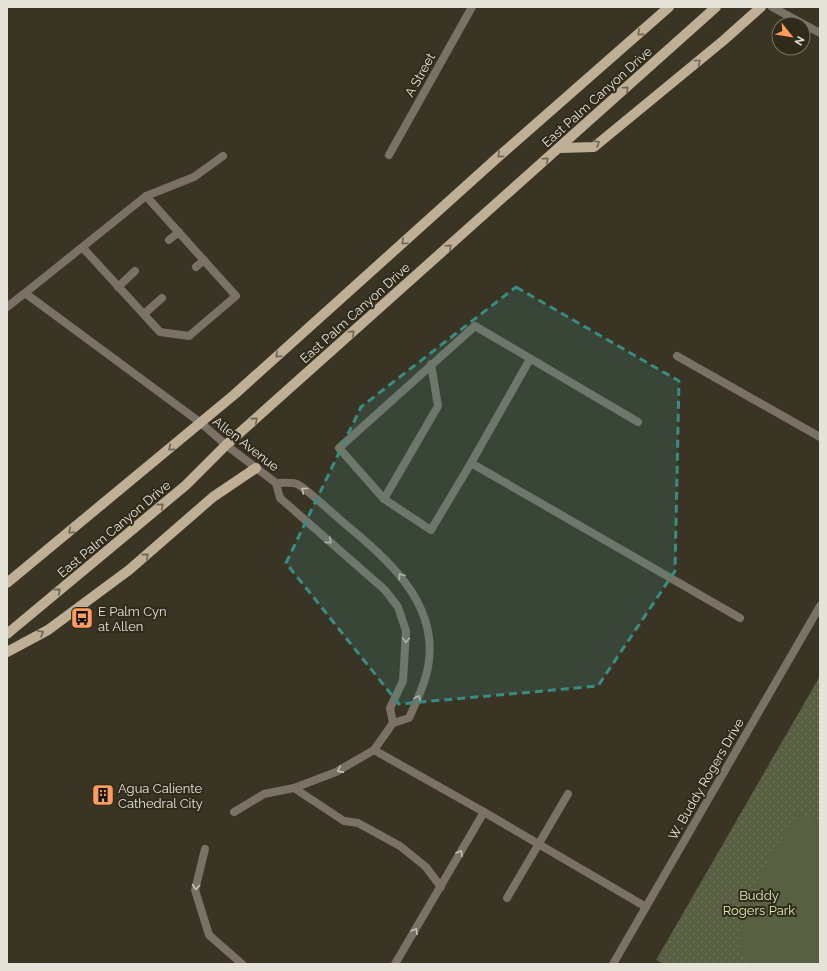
<svg xmlns="http://www.w3.org/2000/svg" width="827" height="971" font-family="Raleway,sans-serif">
	<style>
		.park { fill: url(#park-dots) }
		.garden { fill: #585f43 }
		.lines { fill: none; stroke-linecap: round; stroke-linejoin: round }
		.lane { stroke: #7a7266; stroke-width: 8 }
		.street { stroke: #7a7266; stroke-width: 8 }
		.primary { stroke: #beaf96; stroke-width: 10 }
		.oneway { stroke: #6f6652 }
		.oneway2 { stroke: #c5c0b6 }
		.marked { fill: #3a8c83; fill-opacity: 0.2; stroke: #3a8c83; stroke-width: 3; stroke-dasharray: 8 5; stroke-linejoin: round }
		.labels { text-anchor: middle; dominant-baseline: central; stroke-width: 4; stroke-linejoin: round; paint-order: stroke }
		.street-label { font-size: 13px; fill: #e5e2d8; stroke: #2f2a1a }
		.poi-label { font-size: 13px; fill: #e5e2d8; stroke: #2f2a1a; text-anchor: start }
		.park-label { font-size: 13px; fill: #dcebb4; stroke: #2f2a1a }
	</style>
	<defs>
		<pattern id="park-dots" width="8" height="8" patternUnits="userSpaceOnUse"><rect width="8" height="8" fill="#585f43"/><path d="M2 2h.1M6 6h.1" fill="none" stroke="#70765d" stroke-width="1.8" stroke-linecap="round"/></pattern>
	</defs>
	<rect width="100%" height="100%" fill="#393423"/>
	<polygon class="park" points="820,676 820,964 664,964 656,960"/>
	<polygon class="garden" points="799,812 820,824 820,964 747,964 738,944 745,911 769,858"/>
	<g class="lines">
		<g class="lane">
			<polyline points="146,196 194,177 223,156"/>
			<polyline points="169,240 179,232"/>
			<polyline points="196,267 204,260"/>
			<polyline points="118,287 135,271"/>
			<polyline points="25,293 146,196 236,296 189,336 160,332 83,248"/>
			<polyline points="7,307 25,293 201,423"/>
			<polyline points="144,314 162,298"/>
			<polyline points="677,356 820,437"/>
			<polyline points="638,422 475,326 339,448 384,499 431,530 471,463 740,618"/>
			<polyline points="471,463 530,359"/>
			<polyline points="384,499 438,406 431,364"/>
			<polyline points="294,788 344,821 358,823 400,846 426,867 441,887"/>
			<polyline points="234,812 264,794 294,788 336,772 374,750 484,812 646,907"/>
			<polyline points="205,849 195,890 209,935 242,964"/>
			<polyline points="507,898 568,794"/>
			<polyline points="395,964 484,812"/>
		</g>
		<g class="street">
			<polyline points="772,7 820,33"/>
			<polyline points="389,155 472,7"/>
			<polyline points="201,423 226,445 276,483"/>
			<path d="M276,483C282,483 291,482 297,484C305,487 335,516 344,523C387,559 440,603 428,667C425,685 416,702 409,718L393,723L374,750"/>
			<polyline points="276,483 280,498 385,590 398,607 406,631 403,681 390,708 393,723"/>
			<polyline points="613,964 820,606"/>
		</g>
		<g class="primary">
			<polyline points="560,148 594,147 724,40 761,7"/>
			<polyline points="7,583 235,394 497,158 669,7"/>
			<polyline points="7,634 186,485 226,445 716,7"/>
			<polyline points="7,652 48,630 129,570 213,497 256,468"/>
		</g>
	</g>
	<defs><path id="oneway-chevron" d="M-2-3.5L2.5 0L-2 3.5" fill="none" stroke-width="1.6" stroke-linecap="round" stroke-linejoin="round"/></defs>
	<g class="oneway">
		<use href="#oneway-chevron" transform="translate(640 33) rotate(139)"/>
		<use href="#oneway-chevron" transform="translate(698 62) rotate(-39)"/>
		<use href="#oneway-chevron" transform="translate(626 89) rotate(-42)"/>
		<use href="#oneway-chevron" transform="translate(597 143) rotate(-32)"/>
		<use href="#oneway-chevron" transform="translate(500 155) rotate(139)"/>
		<use href="#oneway-chevron" transform="translate(546 160) rotate(-42)"/>
		<use href="#oneway-chevron" transform="translate(404 242) rotate(138)"/>
		<use href="#oneway-chevron" transform="translate(449 247) rotate(-42)"/>
		<use href="#oneway-chevron" transform="translate(352 333) rotate(-42)"/>
		<use href="#oneway-chevron" transform="translate(278 355) rotate(138)"/>
		<use href="#oneway-chevron" transform="translate(255 420) rotate(-41)"/>
		<use href="#oneway-chevron" transform="translate(171 448) rotate(140)"/>
		<use href="#oneway-chevron" transform="translate(161 506) rotate(-40)"/>
		<use href="#oneway-chevron" transform="translate(71 531) rotate(140)"/>
		<use href="#oneway-chevron" transform="translate(146 556) rotate(-41)"/>
		<use href="#oneway-chevron" transform="translate(58 591) rotate(-40)"/>
		<use href="#oneway-chevron" transform="translate(41 633) rotate(-28)"/>
	</g>
	<g class="oneway2">
		<use href="#oneway-chevron" transform="translate(304 490) rotate(-141)"/>
		<use href="#oneway-chevron" transform="translate(329 541) rotate(41)"/>
		<use href="#oneway-chevron" transform="translate(401 576) rotate(-125)"/>
		<use href="#oneway-chevron" transform="translate(406 640) rotate(91)"/>
		<use href="#oneway-chevron" transform="translate(418 698) rotate(-66)"/>
		<use href="#oneway-chevron" transform="translate(340 770) rotate(152)"/>
		<use href="#oneway-chevron" transform="translate(460 853) rotate(-60)"/>
		<use href="#oneway-chevron" transform="translate(196 887) rotate(95)"/>
		<use href="#oneway-chevron" transform="translate(415 931) rotate(-60)"/>
	</g>
	<path class="marked" d="M516,287L679,381L675,571L598,686L399,704L286,563L361,407Z"/>
	<defs>
		<g id="bus-square" transform="scale(1.15)"><rect x="-9" y="-9" width="18" height="18" rx="4" fill="#ff9b5b" stroke="#2f2a1a"/><path d="M-5-6H5V4H4V6H2V4H-2V6H-4V4H-5ZM-3.5-4V0h7V-4ZM-3.5 1.2v1.5H-2V1.2ZM2 1.2v1.5H3.5V1.2Z" fill="#111"/></g>
		<g id="building-square" transform="scale(1.15)"><rect x="-9" y="-9" width="18" height="18" rx="4" fill="#ff9b5b" stroke="#2f2a1a"/><path d="M-4-6H4V6H1V3H-1V6H-4ZM-2.5-4.3h1.7v1.8h-1.7ZM.8-4.3h1.7v1.8H.8ZM-2.5-1h1.7V.8h-1.7ZM.8-1h1.7V.8H.8Z" fill="#111"/></g>
	</defs>
	<g fill-rule="evenodd">
		<use href="#bus-square" x="82" y="618"/>
		<use href="#building-square" x="103" y="795"/>
	</g>
	<g class="labels">
		<g class="street-label">
			<text transform="translate(420 75) rotate(-61)">A Street</text>
			<text transform="translate(597 97) rotate(-42)">East Palm Canyon Drive</text>
			<text transform="translate(355 313) rotate(-42)">East Palm Canyon Drive</text>
			<text transform="translate(246 444) rotate(38)">Allen Avenue</text>
			<text transform="translate(114 529) rotate(-40)">East Palm Canyon Drive</text>
			<text transform="translate(706 779) rotate(-60)">W. Buddy Rogers Drive</text>
		</g>
		<g class="poi-label">
			<text x="98" y="611">E Palm Cyn<tspan x="98" dy="15">at Allen</tspan></text>
			<text x="118" y="788">Agua Caliente<tspan x="118" dy="15">Cathedral City</tspan></text>
		</g>
		<g class="park-label">
			<text x="759" y="895">Buddy<tspan x="759" dy="15">Rogers Park</tspan></text>
		</g>
	</g>
	<rect width="827" height="971" fill="none" stroke="#e5e2d8" stroke-width="16"/>
	<g transform="translate(791 36) rotate(120)"><circle r="19" fill="#2f2a1a" stroke="#787466"/>
	<path d="M0-3L7 15L0 10L-7 15Z" fill="#ff9b5b"/>
	<text y="-6" font-size="11" font-weight="bold" text-anchor="middle" fill="#e5e2d8">N</text>
	</g>
</svg>
